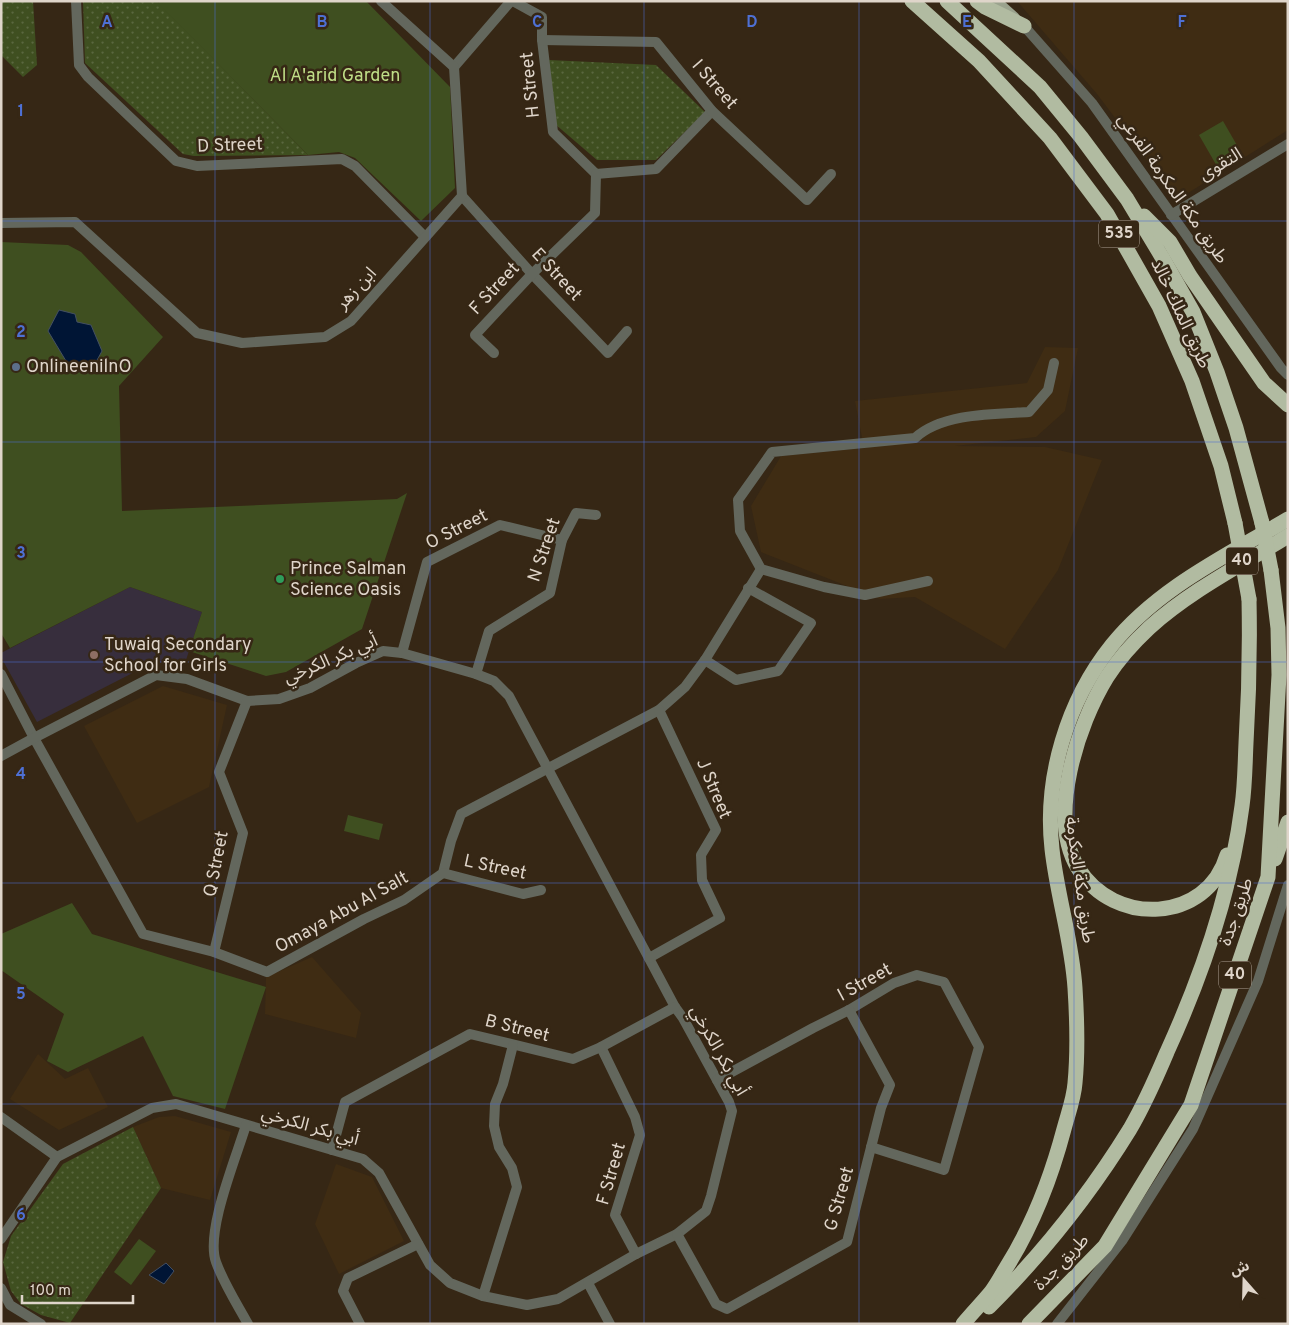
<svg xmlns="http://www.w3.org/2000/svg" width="1289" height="1325" font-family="Overpass,'Noto Sans Arabic',sans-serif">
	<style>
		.built { fill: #3f2c13 }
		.education { fill: #372e3d }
		.grass { fill: url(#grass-dots) }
		.park { fill: #3f4f20 }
		.water { fill: #001535; stroke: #434f62 }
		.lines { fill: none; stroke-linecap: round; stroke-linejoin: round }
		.minor { stroke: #63675d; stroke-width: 10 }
		.major { stroke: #9ba38e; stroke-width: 12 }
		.highway { stroke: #b1bba1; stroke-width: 15 }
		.highway-bridge { stroke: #b1bba1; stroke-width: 15 }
		.grid { fill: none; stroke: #4e70d4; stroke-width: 1; stroke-opacity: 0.55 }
		.service-dot { fill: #5c6f8a; stroke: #362715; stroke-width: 2 }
		.leisure-dot { fill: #2e9e5b; stroke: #362715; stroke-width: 2 }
		.education-dot { fill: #8d6e63; stroke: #362715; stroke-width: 2 }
		.labels { text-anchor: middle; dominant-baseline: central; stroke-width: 5; stroke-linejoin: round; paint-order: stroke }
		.shield { fill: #362715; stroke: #aca194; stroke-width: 1 }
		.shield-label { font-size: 16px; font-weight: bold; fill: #dfd5ca }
		.park-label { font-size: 18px; fill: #bfde87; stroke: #362715 }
		.street-label { font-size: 18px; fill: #dfd5ca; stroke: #362715 }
		.poi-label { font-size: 18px; fill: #dfd5ca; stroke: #362715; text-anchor: start }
		.grid-label { font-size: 16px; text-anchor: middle; font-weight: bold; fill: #4e70d4; stroke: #362715; stroke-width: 5; stroke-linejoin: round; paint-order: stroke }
	</style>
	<defs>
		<pattern id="grass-dots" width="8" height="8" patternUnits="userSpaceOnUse" patternTransform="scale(1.25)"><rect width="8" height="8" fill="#3f4f20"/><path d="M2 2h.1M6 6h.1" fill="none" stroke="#5a673f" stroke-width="1.8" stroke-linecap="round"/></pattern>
	</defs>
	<rect width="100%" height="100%" fill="#362715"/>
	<g class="built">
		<polygon points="1017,1 1288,1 1288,130 1177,200 1097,94"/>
		<polygon points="1045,347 1078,348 1065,411 1036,437 955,446 1045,447 1102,460 1058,570 1005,649 915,597 880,599 761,552 751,506 781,456 864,448 855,401 1027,383"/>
		<polygon points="163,686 227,705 209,787 137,823 84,726"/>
		<polygon points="312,957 361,1013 356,1038 265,1014 266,977"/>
		<polygon points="38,1054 65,1079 88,1068 108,1107 59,1130 10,1099"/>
		<polygon points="175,1116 231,1132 210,1200 161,1188 133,1127 159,1117"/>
		<polygon points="336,1164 372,1177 404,1241 339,1274 315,1224"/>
	</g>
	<polygon class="education" points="130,587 202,612 183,669 156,661 37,722 1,657 1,653"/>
	<g class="grass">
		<polygon points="1,1 33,1 37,65 23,77 1,55"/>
		<polygon points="83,1 157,1 308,155 194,156 183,154 85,63"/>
		<polygon points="549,60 656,65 705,112 656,160 597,160 555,124"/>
		<polygon points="133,1127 161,1188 70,1323 41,1315 21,1304 11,1291 3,1262 11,1236 63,1164"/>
	</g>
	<g class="park">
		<polygon points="160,1 366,1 450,87 455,188 421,221 355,158 339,152 308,155 158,3"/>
		<polygon points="1223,121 1242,154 1218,168 1199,135"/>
		<polygon points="1,242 68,245 81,252 163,337 119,386 122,511 397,499 407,493 362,629 286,672 266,676 189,651 202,612 130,587 10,648 1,633"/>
		<polygon points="348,815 383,824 379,840 344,831"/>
		<polygon points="72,903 92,934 266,987 225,1109 173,1096 143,1036 68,1072 47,1061 64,1014 1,970 1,934"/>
		<polygon points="139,1239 156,1251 131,1285 114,1272"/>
	</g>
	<g class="water">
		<polygon points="59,310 75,314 77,322 91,325 102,351 90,373 72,371 48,331"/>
		<polygon points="166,1263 174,1271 164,1284 149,1275"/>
	</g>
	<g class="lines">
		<g class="minor">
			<polyline points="76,1 79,65 88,77 176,161 197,166 342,159 355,166 425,237"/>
			<polyline points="513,1 542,17 542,40 553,132 596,174 656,169 712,111"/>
			<polyline points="1024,26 1092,103 1281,368 1288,375"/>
			<polyline points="542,40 656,42 712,111 807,200 831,174"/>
			<polyline points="454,67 511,1"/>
			<polyline points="462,196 532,274 608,353 627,331"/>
			<polyline points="1171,215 1288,144"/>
			<polyline points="1,223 75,222 197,333 242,343 325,337 351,321 462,196 454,67 381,1"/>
			<polyline points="494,353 475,335 532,274 595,213 596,174"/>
			<path d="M928,581L865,595L824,587L761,569L740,531L738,500L772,452L915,438C942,413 994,414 1029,412L1048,390L1054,363"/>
			<polyline points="402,653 427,562 500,525 562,540"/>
			<polyline points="705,660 736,680 778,671 811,623 748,588"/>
			<polyline points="1,674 34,738 143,934 214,952 267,972 364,919 404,900 443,873 451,841 461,814 659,710 685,687 705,660 761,569"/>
			<polyline points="476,674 489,631 550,593 562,540 576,513 596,515"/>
			<polyline points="1,756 34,738 156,675 187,679 247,701 279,699 310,688 356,663 383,651 402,653 476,674 494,681 509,696 675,1007 683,1018 729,1102 732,1111 711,1196 706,1211 677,1234 636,1254 558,1299 527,1305 483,1296 450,1283 430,1265 379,1173 363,1159 176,1104 152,1108 57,1157 1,1239"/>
			<polyline points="443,873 523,894 541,890"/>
			<polyline points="214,952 243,833 219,772 247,701"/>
			<polyline points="649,958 720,918 702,880 701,855 716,830 659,710"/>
			<polyline points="601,1047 635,1117 640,1135 615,1215 636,1254"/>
			<polyline points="717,1080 813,1028 849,1010 894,983 917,975 944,982 979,1047 944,1170 871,1147"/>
			<polyline points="1,1117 57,1157"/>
			<path d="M246,1125C236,1158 205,1232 216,1262C224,1284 237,1304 248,1324"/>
			<polyline points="332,1150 345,1102 470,1034 573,1059 601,1047 675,1007"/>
			<polyline points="677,1234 716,1304 727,1309 847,1242 881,1108 890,1085 849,1010"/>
			<polyline points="588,1283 610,1324"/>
			<polyline points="1,1288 10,1305 41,1324"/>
			<polyline points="483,1296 517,1187 512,1168 499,1147 494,1126 495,1104 503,1084 513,1045"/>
			<polyline points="360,1324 343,1291 348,1278 418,1244"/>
			<polyline points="1057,1324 1122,1241 1193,1129 1258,981 1288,885"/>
		</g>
		<polyline class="major" points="995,1 1014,18"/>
		<g class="highway">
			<polyline points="912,1 979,61 1050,138 1107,214 1159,306 1192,381 1221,466 1235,523"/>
			<polyline points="947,1 1040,87 1081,137 1127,199 1162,257 1193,312 1217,372 1236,428 1262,523"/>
			<polyline points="977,1 985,7 1024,26"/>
			<polyline points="1144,216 1170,242 1190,276 1264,383 1288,405"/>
			<path d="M1227,855C1207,923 1114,927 1078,868C1047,817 1078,724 1107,677C1118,660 1134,642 1149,628C1190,591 1241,565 1288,536"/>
			<polyline points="1275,859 1288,822"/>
			<path d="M989,1307C1043,1253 1090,1194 1130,1129C1144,1105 1156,1078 1167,1052C1203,973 1231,892 1242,806C1245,785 1245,764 1246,743C1249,695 1250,647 1249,599"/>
			<path d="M963,1324C972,1313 982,1303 991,1292C997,1284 1001,1276 1006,1268C1033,1225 1051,1178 1064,1129C1068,1114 1074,1098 1075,1083C1078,1052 1077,1019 1075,988C1072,941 1057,895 1052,849C1044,778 1067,701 1112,645C1158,588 1226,556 1288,519"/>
			<polyline points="1029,1324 1105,1246 1191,1105 1268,877 1279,675 1278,628 1271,570"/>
		</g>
		<g class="highway-bridge">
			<polyline points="1235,523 1249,599"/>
			<polyline points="1262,523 1271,570"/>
		</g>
	</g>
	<path class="grid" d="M215,1V1324M430,1V1324M644,1V1324M859,1V1324M1074,1V1324M1,221H1288M1,442H1288M1,662H1288M1,883H1288M1,1104H1288"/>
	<circle class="service-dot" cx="16" cy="367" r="5"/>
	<circle class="leisure-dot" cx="280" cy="579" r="5"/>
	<circle class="education-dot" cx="94" cy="655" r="5"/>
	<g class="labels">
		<g class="shield">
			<rect x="1099" y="220.5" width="40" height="27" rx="4"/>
			<rect x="1226" y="547.5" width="32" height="27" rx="4"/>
			<rect x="1219" y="961.5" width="32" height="27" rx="4"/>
		</g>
		<g class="shield-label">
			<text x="1119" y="234">535</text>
			<text x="1242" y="561">40</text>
			<text x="1235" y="975">40</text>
		</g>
		<g class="park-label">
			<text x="335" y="76">Al A'arid Garden</text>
		</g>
		<g class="street-label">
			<text transform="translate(531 85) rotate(-96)">H Street</text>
			<text transform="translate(714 85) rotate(49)">I Street</text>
			<text transform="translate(230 146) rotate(-2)">D Street</text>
			<text transform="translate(1221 165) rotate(-31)">التقوى</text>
			<text transform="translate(1172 189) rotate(55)">طريق مكة المكرمة الفرعي</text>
			<text transform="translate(556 275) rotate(47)">E Street</text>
			<text transform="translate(357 289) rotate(-47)">ابن زهر</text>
			<text transform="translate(495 289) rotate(-47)">F Street</text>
			<text transform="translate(1180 314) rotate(65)">طريق الملك خالد</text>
			<text transform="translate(457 530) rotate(-27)">O Street</text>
			<text transform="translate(545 550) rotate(-71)">N Street</text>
			<text transform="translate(331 660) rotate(-23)">أبي بكر الكرخي</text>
			<text transform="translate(713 789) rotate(67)">J Street</text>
			<text transform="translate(217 864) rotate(-79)">Q Street</text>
			<text transform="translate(495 868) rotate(12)">L Street</text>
			<text transform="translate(1079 880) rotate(82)">طريق مكة المكرمة</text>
			<text transform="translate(1237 912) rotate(-71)">طريق جدة</text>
			<text transform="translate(342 913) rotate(-29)">Omaya Abu Al Salt</text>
			<text transform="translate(865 983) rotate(-29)">I Street</text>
			<text transform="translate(517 1029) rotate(14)">B Street</text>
			<text transform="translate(718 1051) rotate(61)">أبي بكر الكرخي</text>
			<text transform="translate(310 1127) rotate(16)">أبي بكر الكرخي</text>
			<text transform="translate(612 1174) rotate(-74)">F Street</text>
			<text transform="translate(840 1199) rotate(-74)">G Street</text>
			<text transform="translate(1062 1263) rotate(-46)">طريق جدة</text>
		</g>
		<g class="poi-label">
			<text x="26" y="367">OnlineenilnO</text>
			<text x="290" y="569">Prince Salman<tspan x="290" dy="21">Science Oasis</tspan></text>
			<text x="104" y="645">Tuwaiq Secondary<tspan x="104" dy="21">School for Girls</tspan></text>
		</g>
	</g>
	<g class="grid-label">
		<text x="107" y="27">A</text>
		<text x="322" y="27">B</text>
		<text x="537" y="27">C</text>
		<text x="752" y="27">D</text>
		<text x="967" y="27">E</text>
		<text x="1182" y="27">F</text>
		<text x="21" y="116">1</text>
		<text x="21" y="337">2</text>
		<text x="21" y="558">3</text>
		<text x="21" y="779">4</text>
		<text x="21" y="999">5</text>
		<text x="21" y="1220">6</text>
	</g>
	<rect width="1289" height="1325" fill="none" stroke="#dfd5ca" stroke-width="5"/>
	<g transform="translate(1244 1280) rotate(340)" stroke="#362715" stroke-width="4" paint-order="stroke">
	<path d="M0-4L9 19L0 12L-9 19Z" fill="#dfd5ca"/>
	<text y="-8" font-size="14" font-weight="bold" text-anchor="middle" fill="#dfd5ca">ش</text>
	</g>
	<path d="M22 1295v8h111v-8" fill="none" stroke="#dfd5ca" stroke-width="2.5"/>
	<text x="30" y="1295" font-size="15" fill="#dfd5ca" stroke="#362715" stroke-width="4" paint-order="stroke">100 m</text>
</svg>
